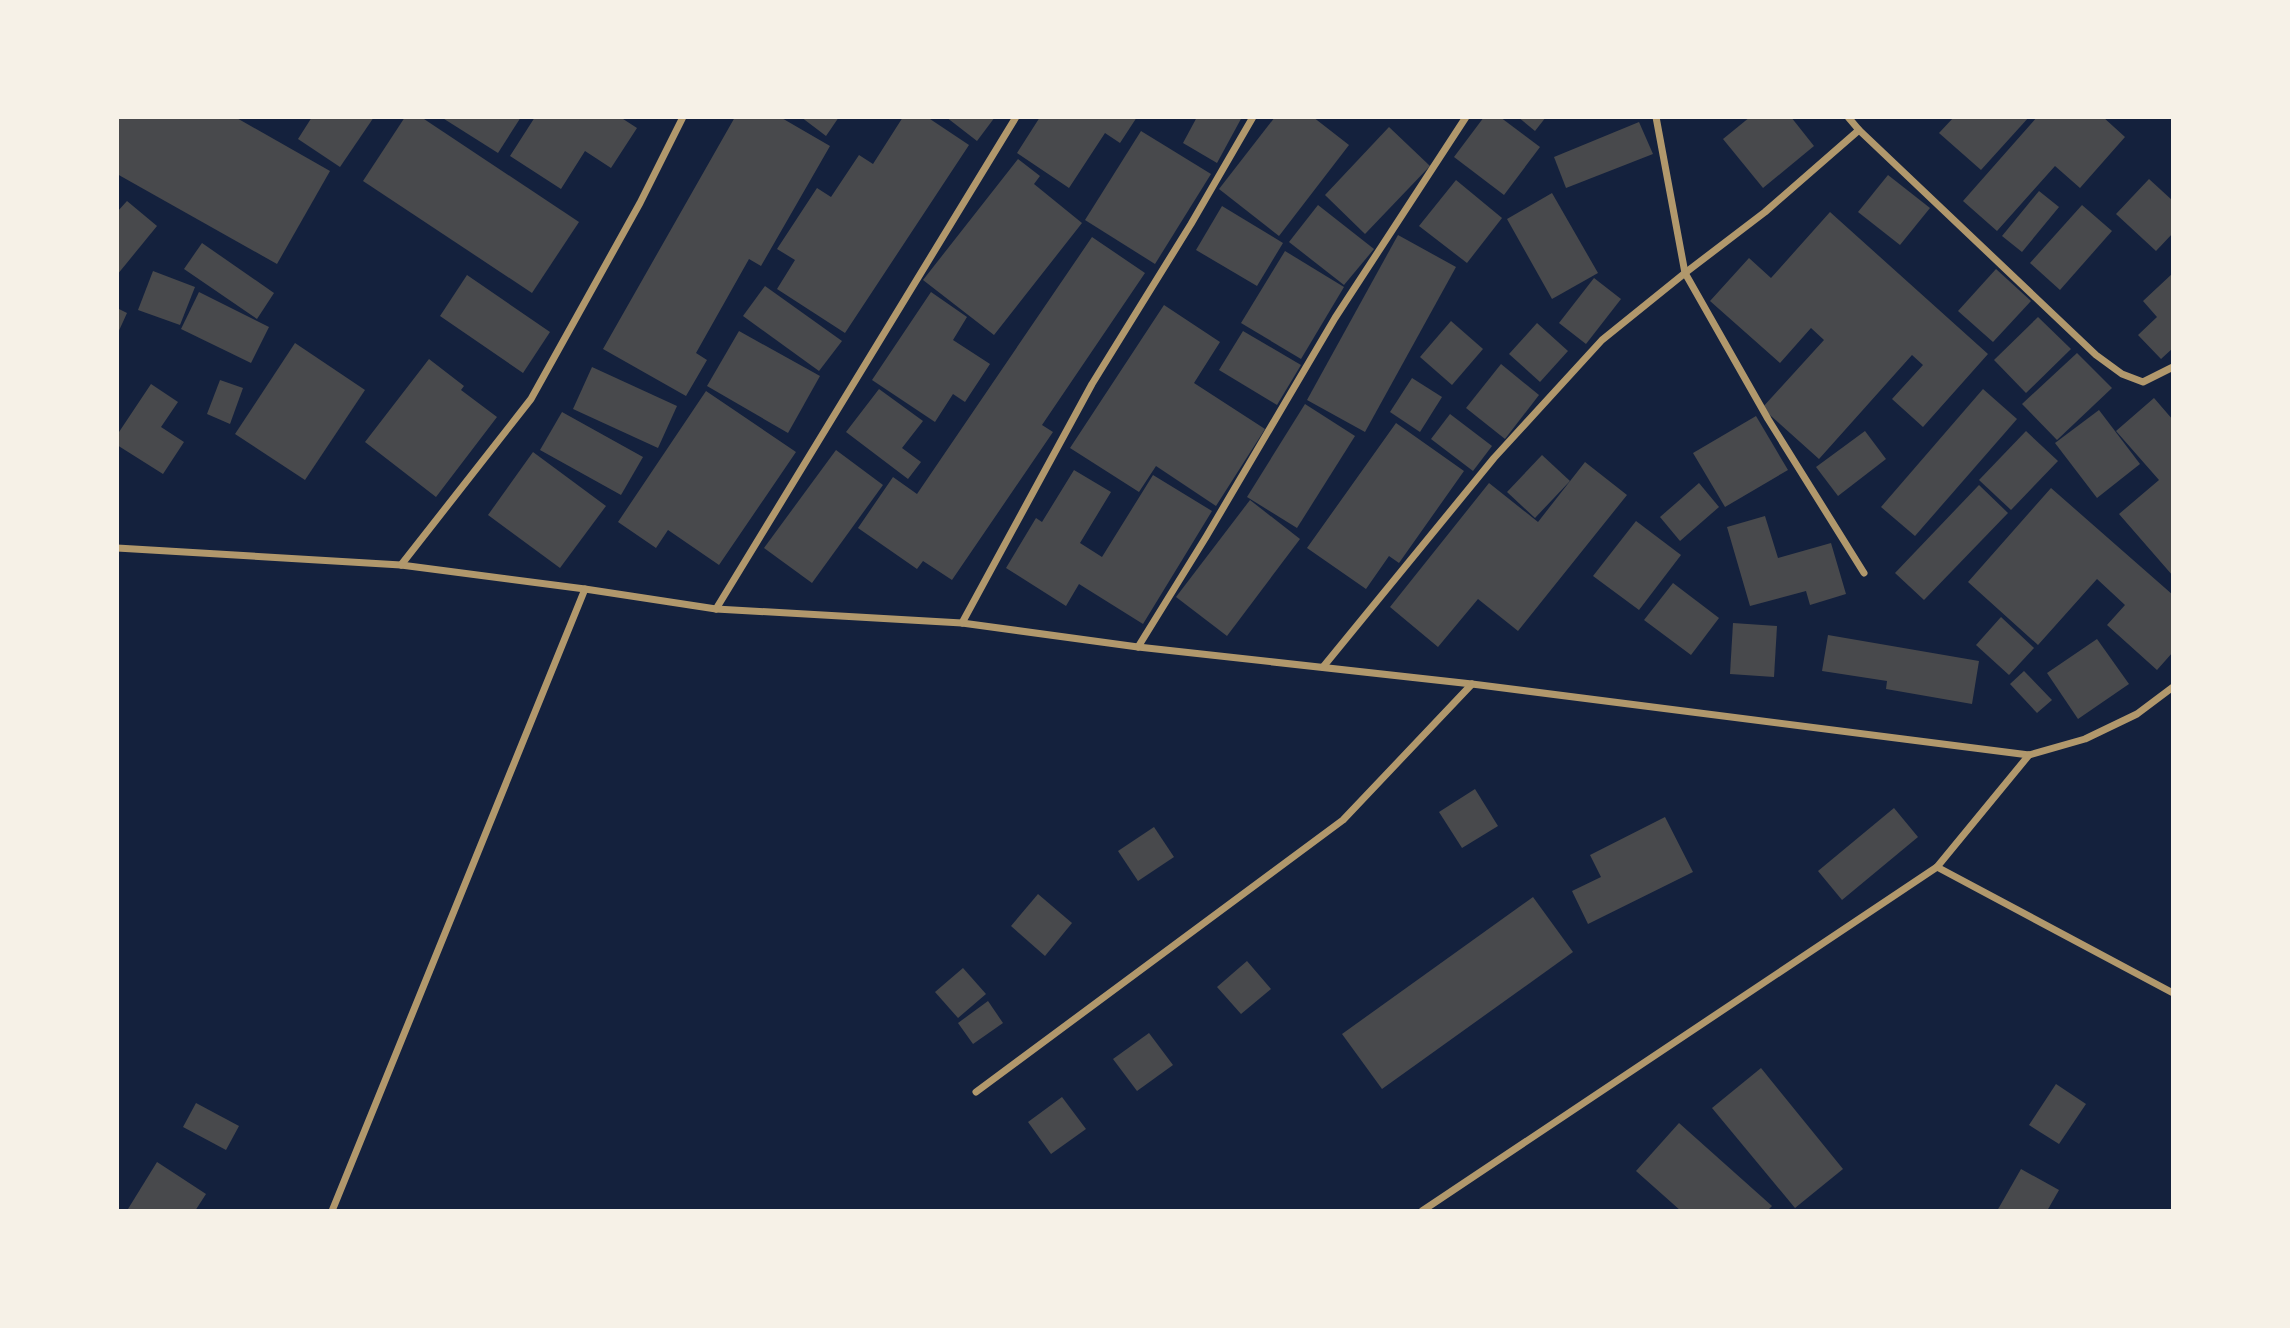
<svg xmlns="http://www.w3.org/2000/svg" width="2290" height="1328" font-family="Overpass,sans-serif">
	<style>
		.building { fill: #48494c }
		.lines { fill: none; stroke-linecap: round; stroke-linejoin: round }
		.minor { stroke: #b1986c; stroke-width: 7 }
	</style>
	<rect width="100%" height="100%" fill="#14213d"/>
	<g class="building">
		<polygon points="117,117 235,117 330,171 277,264 117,174"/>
		<polygon points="312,117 374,117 340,167 298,139"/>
		<polygon points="405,117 421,117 579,222 532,293 363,181"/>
		<polygon points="441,117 521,117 498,153"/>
		<polygon points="535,117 620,117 637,128 611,168 585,151 561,189 510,156"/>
		<polygon points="735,117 780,117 830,146 761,266 749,259 696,353 707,360 686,396 603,349"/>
		<polygon points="801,117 839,117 826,136"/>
		<polygon points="903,117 927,117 969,145 845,333 777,289 795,260 777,249 817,188 831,197 859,155 873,164"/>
		<polygon points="946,117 995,117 977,141"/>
		<polygon points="1040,117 1137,117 1120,143 1105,133 1069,188 1017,153"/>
		<polygon points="1197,117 1242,117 1217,163 1183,143"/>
		<polygon points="1275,117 1313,117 1349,145 1279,236 1219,189"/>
		<polygon points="1484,117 1500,117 1540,147 1504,195 1454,157"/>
		<polygon points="1518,117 1546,117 1535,131"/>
		<polygon points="1750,117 1791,117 1814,146 1763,188 1723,139"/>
		<polygon points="1954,117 2029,117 1981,170 1939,133"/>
		<polygon points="2037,117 2103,117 2125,137 2080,188 2055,166 1997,231 1963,201"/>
		<polygon points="1639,122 1653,154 1566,188 1554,157"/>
		<polygon points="1389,127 1430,166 1365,234 1325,195"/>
		<polygon points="1141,131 1211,174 1155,264 1085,220"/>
		<polygon points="1018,159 1040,176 1034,184 1082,223 994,335 923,280"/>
		<polygon points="1888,175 1930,208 1900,245 1858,212"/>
		<polygon points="2149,179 2173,201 2173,233 2156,251 2116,214"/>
		<polygon points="1456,180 1502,218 1467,263 1419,226"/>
		<polygon points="2039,191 2059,207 2022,252 2002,236"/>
		<polygon points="1552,193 1598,273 1552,299 1507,219"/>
		<polygon points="127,201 157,226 117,275 117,212"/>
		<polygon points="1318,205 1374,249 1344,285 1289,242"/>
		<polygon points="2082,205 2112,231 2060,290 2030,263"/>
		<polygon points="1222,206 1283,243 1257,286 1196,250"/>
		<polygon points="1830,212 1988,354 1923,427 1892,399 1923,365 1912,355 1819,459 1762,408 1824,340 1811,328 1780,363 1710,301 1749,258 1771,278"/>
		<polygon points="1398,235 1456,267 1365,432 1307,400"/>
		<polygon points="1092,237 1145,273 1042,425 1053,432 952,580 923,561 917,569 858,528 893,477 917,494"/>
		<polygon points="202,243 274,293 257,319 184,269"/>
		<polygon points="1285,251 1344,287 1301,359 1241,323"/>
		<polygon points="1996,269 2031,301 1993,342 1958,311"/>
		<polygon points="153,271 195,287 180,325 138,310"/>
		<polygon points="2173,273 2173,348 2161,359 2138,335 2157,317 2143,301"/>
		<polygon points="467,275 550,332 523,373 440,316"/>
		<polygon points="1594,278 1621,299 1586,344 1559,323"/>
		<polygon points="765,286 842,341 819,371 743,316"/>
		<polygon points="199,292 269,327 251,363 181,329"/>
		<polygon points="931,292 967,317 953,340 990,364 965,402 953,394 935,422 872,380"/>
		<polygon points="1164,305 1220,342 1194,383 1265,429 1216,506 1156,466 1139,492 1070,448"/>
		<polygon points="117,308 127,313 117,335"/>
		<polygon points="2038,317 2071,349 2026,393 1994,360"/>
		<polygon points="1451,321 1483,349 1452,385 1420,357"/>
		<polygon points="1537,323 1568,351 1540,382 1509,354"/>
		<polygon points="739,331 820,376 788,433 707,386"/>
		<polygon points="1243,331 1301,365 1277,405 1219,370"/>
		<polygon points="295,343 365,390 305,480 235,434"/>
		<polygon points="2077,353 2112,388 2057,440 2022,404"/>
		<polygon points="429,359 464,386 461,390 497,417 436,497 365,442"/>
		<polygon points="1501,364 1539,395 1505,439 1466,408"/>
		<polygon points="592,367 677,406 658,448 573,409"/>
		<polygon points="1412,378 1442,397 1420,432 1390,412"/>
		<polygon points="220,380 243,388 230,424 207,414"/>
		<polygon points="151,384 178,402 161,427 184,442 163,474 117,445 117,435"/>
		<polygon points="879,389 923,421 902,448 921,462 908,479 846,432"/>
		<polygon points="1983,389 2017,419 1915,536 1881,507"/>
		<polygon points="706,391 796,452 719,565 668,530 656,548 618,522"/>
		<polygon points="2154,398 2173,420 2173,576 2119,514 2159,480 2116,431"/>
		<polygon points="1305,404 1355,436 1297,528 1247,497"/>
		<polygon points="2099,410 2140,464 2097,498 2055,443"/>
		<polygon points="562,412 643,457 621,495 540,450"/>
		<polygon points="1450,414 1492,446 1473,471 1431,439"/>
		<polygon points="1756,416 1788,470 1725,507 1693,453"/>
		<polygon points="1396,423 1464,471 1399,563 1389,556 1366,589 1307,548"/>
		<polygon points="1865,431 1886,459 1838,496 1816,467"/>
		<polygon points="2026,431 2058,461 2011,510 1979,480"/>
		<polygon points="836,450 883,485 812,583 764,548"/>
		<polygon points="533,452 606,506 560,568 488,515"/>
		<polygon points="1542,455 1570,481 1535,518 1507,492"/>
		<polygon points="1585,462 1627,495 1518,631 1478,599 1438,647 1390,607 1489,483 1538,522"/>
		<polygon points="1074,470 1111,492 1080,543 1102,557 1153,475 1212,511 1143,624 1079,584 1066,606 1006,568 1036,518 1042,522"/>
		<polygon points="1699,483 1719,507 1680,541 1660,517"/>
		<polygon points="1979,485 2008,513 1924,600 1895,573"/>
		<polygon points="2051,488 2173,595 2173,652 2157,670 2107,625 2125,605 2097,579 2038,645 1968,582"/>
		<polygon points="1250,500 1300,539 1227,636 1176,597"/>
		<polygon points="1765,516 1778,558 1831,543 1846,594 1810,605 1806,591 1750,606 1727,527"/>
		<polygon points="1636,521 1681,555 1639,610 1593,576"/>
		<polygon points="1673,583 1719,618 1691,655 1644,620"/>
		<polygon points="2001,617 2034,648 2009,675 1976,645"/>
		<polygon points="1733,623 1777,626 1774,677 1730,674"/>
		<polygon points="1828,635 1979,661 1972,704 1886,689 1887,681 1822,671"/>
		<polygon points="2097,639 2129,684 2078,719 2047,673"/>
		<polygon points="2024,671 2052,700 2037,713 2010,684"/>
		<polygon points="1475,789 1498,826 1462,848 1439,812"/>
		<polygon points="1894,808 1918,837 1842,900 1818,871"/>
		<polygon points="1665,817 1693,872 1588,924 1572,891 1601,877 1590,855"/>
		<polygon points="1154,827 1174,857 1138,881 1118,851"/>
		<polygon points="1038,894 1072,923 1045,956 1011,926"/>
		<polygon points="1533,897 1573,952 1382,1089 1342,1034"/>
		<polygon points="1247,961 1271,989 1241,1014 1217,987"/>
		<polygon points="963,968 986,994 958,1018 935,992"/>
		<polygon points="988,1001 1003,1023 973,1044 958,1023"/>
		<polygon points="1149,1033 1173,1065 1137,1091 1113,1059"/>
		<polygon points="1761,1068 1843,1169 1795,1208 1712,1108"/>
		<polygon points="2056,1084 2086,1104 2059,1144 2029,1125"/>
		<polygon points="1062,1097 1086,1129 1051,1154 1028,1122"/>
		<polygon points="196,1103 239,1126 226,1150 183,1127"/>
		<polygon points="1679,1123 1772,1206 1767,1211 1681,1211 1636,1171"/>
		<polygon points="157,1162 206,1194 195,1211 131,1211 128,1209"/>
		<polygon points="2021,1169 2059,1190 2047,1211 1997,1211"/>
	</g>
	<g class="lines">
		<g class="minor">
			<polyline points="1656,117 1685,273 1768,419 1864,573"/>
			<polyline points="1859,130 2096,355 2122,374 2143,382 2173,367"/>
			<polyline points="117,548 401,565 585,589 716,609 962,623 1138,647 1472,684 2029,755 2085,739 2137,714 2173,687"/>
			<polyline points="401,565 531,399 640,203 683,117"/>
			<polyline points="716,609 1016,117"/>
			<polyline points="962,623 1092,384 1191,224 1253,117"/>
			<polyline points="1138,647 1206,537 1335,318 1466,117"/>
			<polyline points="1323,667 1494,458 1602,340 1685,273 1765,212 1859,130 1848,117"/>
			<polyline points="2029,755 1937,867 2173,993"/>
			<polyline points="976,1092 1343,820 1472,684"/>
			<polyline points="332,1211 585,589"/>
			<polyline points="1422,1211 1937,867"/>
		</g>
	</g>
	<rect width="2290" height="1328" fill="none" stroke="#f6f1e7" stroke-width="238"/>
</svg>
